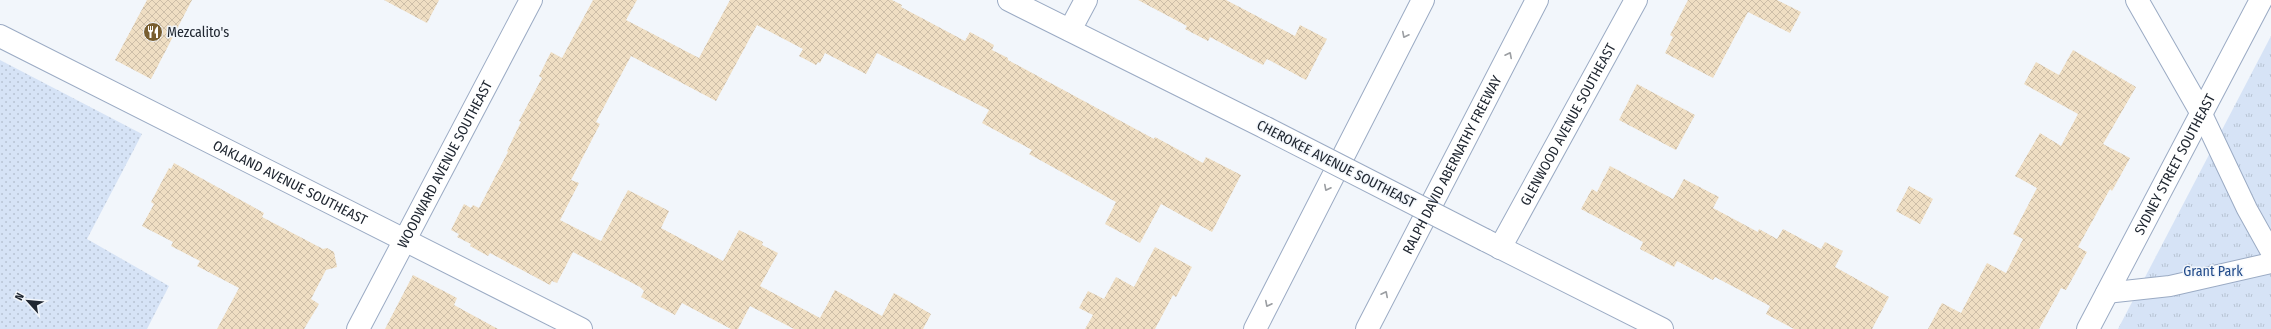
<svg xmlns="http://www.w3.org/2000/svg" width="2271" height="329" font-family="'Fira Sans Condensed',sans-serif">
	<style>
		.grass { fill: url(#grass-dots) }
		.park { fill: url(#park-tufts) }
		.building { fill: url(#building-cross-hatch) }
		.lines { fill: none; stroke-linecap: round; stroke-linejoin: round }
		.pedestrian-casing { stroke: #9babc4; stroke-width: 22 }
		.minor-casing { stroke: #9babc4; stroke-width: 24 }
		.tertiary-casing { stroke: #9babc4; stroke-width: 24 }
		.motorway-casing { stroke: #9babc4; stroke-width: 24 }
		.pedestrian { stroke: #fff; stroke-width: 20 }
		.minor { stroke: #fff; stroke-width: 22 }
		.tertiary { stroke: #fff; stroke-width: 22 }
		.motorway { stroke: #fff; stroke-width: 22 }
		.tertiary-bridge-casing { stroke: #9babc4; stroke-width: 24; stroke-linecap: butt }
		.tertiary-bridge { stroke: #fff; stroke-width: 22 }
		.oneway { stroke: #9b9ea2 }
		.labels { text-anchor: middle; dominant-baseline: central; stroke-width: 3; stroke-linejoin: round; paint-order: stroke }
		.poi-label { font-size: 14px; fill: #202731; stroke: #f2f6fb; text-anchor: start }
		.street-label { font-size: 14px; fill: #202731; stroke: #f2f6fb }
		.park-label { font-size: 14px; fill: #1f4989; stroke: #f2f6fb }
	</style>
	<defs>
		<pattern id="grass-dots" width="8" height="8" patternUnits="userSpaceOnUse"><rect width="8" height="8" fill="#d6e3f6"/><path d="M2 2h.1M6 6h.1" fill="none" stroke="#b7c3d3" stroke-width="1.8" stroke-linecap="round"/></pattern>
		<pattern id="park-tufts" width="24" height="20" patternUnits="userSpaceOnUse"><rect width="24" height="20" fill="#d6e3f6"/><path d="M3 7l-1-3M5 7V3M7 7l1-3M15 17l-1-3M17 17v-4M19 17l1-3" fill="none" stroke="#b7c3d3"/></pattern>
		<pattern id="building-cross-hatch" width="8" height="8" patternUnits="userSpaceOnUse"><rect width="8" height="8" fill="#efdec3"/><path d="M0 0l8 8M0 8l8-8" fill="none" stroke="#cdbea8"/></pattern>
	</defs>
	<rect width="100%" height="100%" fill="#f2f6fb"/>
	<polygon class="grass" points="0,60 142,134 87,239 169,286 147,329 0,329"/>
	<polygon class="park" points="2271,36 2271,329 2118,329"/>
	<g class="building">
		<polygon points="147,0 192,0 151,79 115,60"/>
		<polygon points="384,0 439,0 427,23"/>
		<polygon points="593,0 637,0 626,20 699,58 730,0 892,0 902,5 901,7 965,41 970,32 994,45 992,50 1008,58 1008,60 1154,139 1155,137 1203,163 1206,157 1241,175 1212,232 1161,204 1140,243 1105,224 1116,202 1029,154 1032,150 982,123 989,110 877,53 866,74 825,53 820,63 818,62 816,65 799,56 803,49 757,25 716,101 631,56 596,122 600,124 571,180 579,183 560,220 601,241 628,190 669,211 661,228 723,261 739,230 763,242 762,245 778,253 760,286 820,318 835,290 882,316 894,293 931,314 923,329 794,329 750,306 738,329 731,329 682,303 675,315 641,297 644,291 640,287 573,252 557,283 552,281 550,285 490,253 488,256 470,246 471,244 457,237 459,234 451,230 464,204 471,208 473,205 479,208 508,152 507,151 521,122 519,121 542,78 539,76 551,52 562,58"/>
		<polygon points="1138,0 1226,0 1295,36 1300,25 1327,39 1306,80 1267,59 1263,65 1210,37 1208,41 1185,29 1187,26"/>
		<polygon points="1688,0 1777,0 1801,12 1790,33 1748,12 1713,78 1665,53 1673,37 1670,35"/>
		<polygon points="2073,50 2136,87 2103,144 2130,158 2112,191 2110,189 2078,247 2087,252 2066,290 2061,288 2039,329 1928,329 1942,303 1961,313 1987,263 2006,273 2023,239 2013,234 2037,188 2015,176 2040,133 2061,146 2078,114 2024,84 2036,62 2059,75"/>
		<polygon points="1637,84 1695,115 1676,150 1619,120"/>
		<polygon points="174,163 264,213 262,217 323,249 327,248 334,252 337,267 326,270 311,299 319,304 304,329 217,329 239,288 197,266 200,261 171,246 173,242 142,226 154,204 151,202 169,168 171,169"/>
		<polygon points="1610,166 1673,199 1684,179 1719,197 1713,208 1758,232 1759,229 1777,239 1783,229 1821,249 1825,242 1843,251 1835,267 1889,297 1872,329 1794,329 1766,314 1770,306 1715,277 1713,280 1677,261 1674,267 1640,249 1643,242 1581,209 1592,189 1597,192"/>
		<polygon points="1909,186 1933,199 1920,224 1896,211"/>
		<polygon points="1155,247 1192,267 1176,297 1173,295 1155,329 1085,329 1093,315 1079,308 1088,291 1104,299 1116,277 1134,287"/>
		<polygon points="413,275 457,298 454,305 498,329 385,329"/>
	</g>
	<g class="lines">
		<g class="pedestrian-casing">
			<g id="pedestrian">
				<polyline points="2201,112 2247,209 2271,252"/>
				<polyline points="2106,293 2170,286 2271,263"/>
			</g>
		</g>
		<g class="minor-casing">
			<g id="minor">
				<polyline points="2137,0 2201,112"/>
				<polyline points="1070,30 1086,0"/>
				<path id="s1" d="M0,36L581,329"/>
				<path id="s2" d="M1500,248L1636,0"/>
				<path id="s3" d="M358,329L531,0"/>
				<path id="s4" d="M2088,329L2261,0"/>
			</g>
		</g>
		<g class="tertiary-casing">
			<g id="tertiary">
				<polyline points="1009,0 1266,128"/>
				<polyline points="1485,240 1662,329"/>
			</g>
		</g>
		<g class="motorway-casing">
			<g id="motorway">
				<polyline points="1255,329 1423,0"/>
				<path id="s5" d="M1367,329L1537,0"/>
			</g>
		</g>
		<use href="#pedestrian" class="pedestrian"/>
		<use href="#minor" class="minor"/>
		<use href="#tertiary" class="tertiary"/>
		<use href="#motorway" class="motorway"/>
		<g class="tertiary-bridge-casing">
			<polyline id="tertiary-bridge" points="1266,128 1485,240"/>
		</g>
		<use href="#tertiary-bridge" class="tertiary-bridge"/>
	</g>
	<defs><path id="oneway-chevron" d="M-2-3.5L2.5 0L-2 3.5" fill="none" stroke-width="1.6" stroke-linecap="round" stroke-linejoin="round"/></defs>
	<g class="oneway">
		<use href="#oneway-chevron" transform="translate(1405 35) rotate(117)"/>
		<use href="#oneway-chevron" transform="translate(1509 55) rotate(-63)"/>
		<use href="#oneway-chevron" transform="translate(1327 188) rotate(117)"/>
		<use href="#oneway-chevron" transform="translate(1385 294) rotate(-63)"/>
		<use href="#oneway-chevron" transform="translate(1268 304) rotate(117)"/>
	</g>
	<defs>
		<g id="restaurant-disc" transform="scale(1)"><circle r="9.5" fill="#785e30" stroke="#f2f6fb"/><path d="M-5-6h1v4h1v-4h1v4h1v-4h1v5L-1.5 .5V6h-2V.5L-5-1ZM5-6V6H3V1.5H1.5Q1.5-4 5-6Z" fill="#fff"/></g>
	</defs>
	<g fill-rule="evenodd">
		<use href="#restaurant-disc" x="153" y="32"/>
	</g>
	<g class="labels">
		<g class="poi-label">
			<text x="167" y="32">Mezcalito's</text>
		</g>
		<g class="street-label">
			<text stroke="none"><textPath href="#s2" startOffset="141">GLENWOOD AVENUE SOUTHEAST</textPath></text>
			<text transform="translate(1336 164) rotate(27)">CHEROKEE AVENUE SOUTHEAST</text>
			<text stroke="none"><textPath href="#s5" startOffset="185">RALPH DAVID ABERNATHY FREEWAY</textPath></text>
			<text stroke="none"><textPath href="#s4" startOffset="186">SYDNEY STREET SOUTHEAST</textPath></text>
			<text stroke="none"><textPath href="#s3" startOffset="186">WOODWARD AVENUE SOUTHEAST</textPath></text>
			<text stroke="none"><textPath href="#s1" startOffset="325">OAKLAND AVENUE SOUTHEAST</textPath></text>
		</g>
		<g class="park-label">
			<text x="2213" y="271">Grant Park</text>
		</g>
	</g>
	<g transform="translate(28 301) rotate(297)" stroke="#f2f6fb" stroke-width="3" paint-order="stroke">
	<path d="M0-3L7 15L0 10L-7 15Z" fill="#202731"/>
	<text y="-6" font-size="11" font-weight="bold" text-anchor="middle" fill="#202731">N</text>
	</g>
</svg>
